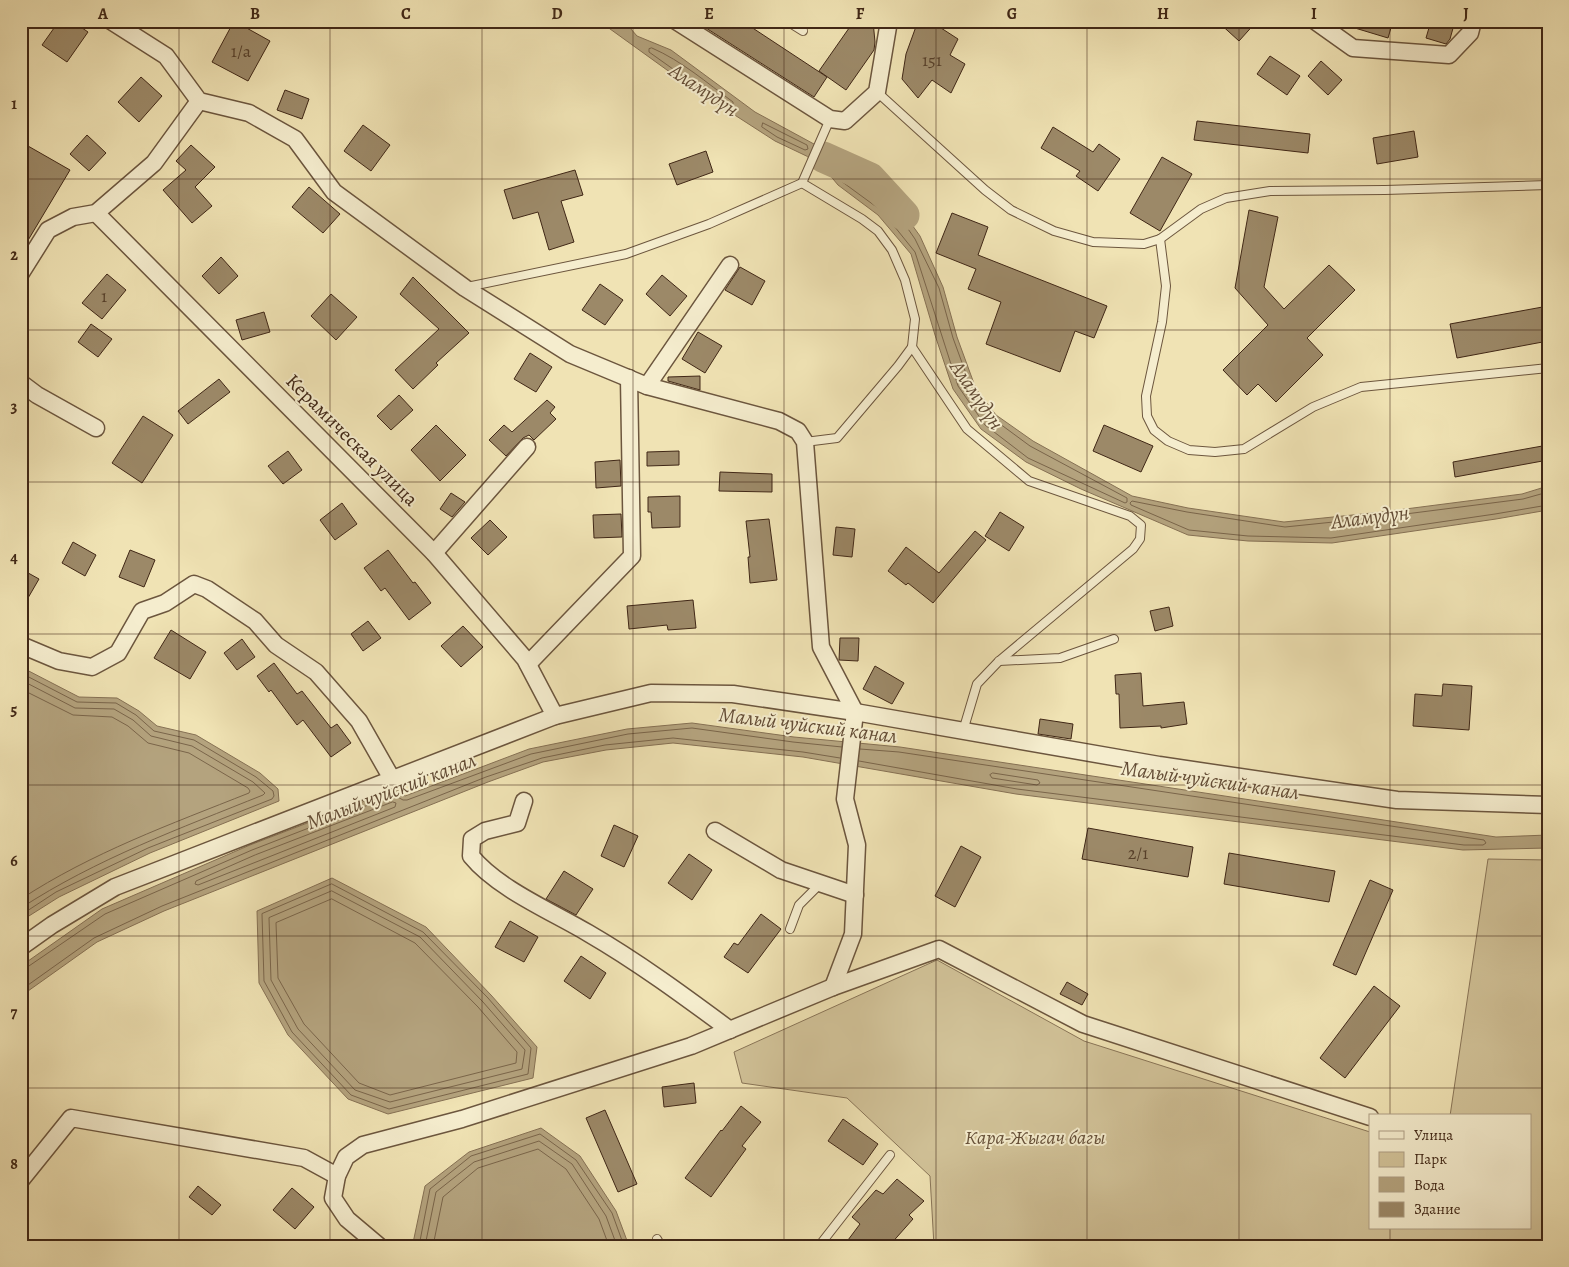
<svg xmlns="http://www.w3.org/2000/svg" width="1569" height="1267" font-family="Alegreya,serif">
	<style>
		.green { fill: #d2c399; stroke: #897558 }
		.water { fill: #b4a37e; stroke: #867154 }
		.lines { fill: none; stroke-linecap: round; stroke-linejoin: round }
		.shore { stroke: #7a654a; stroke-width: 1 }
		.river { stroke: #b4a37e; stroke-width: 31 }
		.building { fill: #9c8968; stroke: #402716 }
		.service-casing { stroke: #6c563e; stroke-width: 10 }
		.minor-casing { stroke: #6c563e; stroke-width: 19 }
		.service { stroke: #f5edce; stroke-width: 8 }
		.minor { stroke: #f5edce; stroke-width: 16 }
		.grid { fill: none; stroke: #402716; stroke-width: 1; stroke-opacity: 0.55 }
		.labels { text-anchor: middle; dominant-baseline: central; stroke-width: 4; stroke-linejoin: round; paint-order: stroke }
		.number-label { font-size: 18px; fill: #57402a }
		.street-label { font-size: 20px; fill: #402716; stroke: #f5edce }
		.park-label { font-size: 20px; font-style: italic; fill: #644e37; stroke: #f5edce }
		.water-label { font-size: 21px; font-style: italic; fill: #634c35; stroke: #f5edce }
		.neatline { fill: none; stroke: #402716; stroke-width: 2 }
		.grid-label { font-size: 16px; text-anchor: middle; font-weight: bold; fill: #402716 }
	</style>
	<rect width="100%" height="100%" fill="#f0e3b4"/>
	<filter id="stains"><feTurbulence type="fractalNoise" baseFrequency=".004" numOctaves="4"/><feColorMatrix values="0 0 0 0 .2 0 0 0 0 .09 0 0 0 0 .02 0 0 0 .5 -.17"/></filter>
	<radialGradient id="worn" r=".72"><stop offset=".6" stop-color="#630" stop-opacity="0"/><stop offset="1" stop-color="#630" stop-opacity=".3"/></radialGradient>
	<polygon class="green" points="1488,859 1548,860 1548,1246 934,1246 930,1176 847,1098 742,1083 734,1052 937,960 1084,1041 1370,1132 1370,1228 1530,1228 1530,1116 1450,1116"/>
	<g class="water">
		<polygon points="599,21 624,21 637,36 671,50 755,112 836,156 889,193 920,236 943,287 957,337 976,389 996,415 1033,441 1132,496 1188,508 1284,522 1382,512 1522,494 1548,486 1548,510 1496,519 1332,543 1248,541 1188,535 1081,489 1026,462 981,429 953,389 935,335 911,254 878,215 838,185 819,162 775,141 685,83"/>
		<polygon points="21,667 79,697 117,698 139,711 157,726 196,735 260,773 278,789 279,801 150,853 59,897 21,921"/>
		<polygon points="692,723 794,737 900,747 1496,837 1548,835 1548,848 1463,850 1016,794 803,757 673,743 606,750 543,762 488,782 164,911 97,942 21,996 21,966 102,909 250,845 396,789 405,796 529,749 627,729"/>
		<polygon points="332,878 426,927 491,995 537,1047 533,1078 388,1114 348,1099 288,1035 259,983 257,911"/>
		<polygon points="541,1128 580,1156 616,1211 629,1246 417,1246 413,1243 425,1186 469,1152"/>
	</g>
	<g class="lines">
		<g class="shore">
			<path d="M652,48C682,61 707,83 733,102V105L730,106L687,79L649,52V49Z"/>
			<polygon points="763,123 807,145 808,149 805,150 777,137 762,127"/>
			<polygon points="828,157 886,197 915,239 939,288 953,338 972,390 992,418 1030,446 1127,498 1127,502 1125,503 1028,458 985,425 958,386 915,252 882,211 841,181 825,161 825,158"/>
			<polyline points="1548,492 1523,499 1382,517 1285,527 1187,512 1132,501 1130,503 1131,505 1189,530 1248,536 1331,538 1495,514 1548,505"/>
			<polyline points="21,673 77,702 116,703 136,715 154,731 194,740 256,777 273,791 274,796 272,799 148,848 56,892 21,915"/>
			<path d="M21,680L75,708L114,709L133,720L151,736L192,746L253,782L265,793L263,795C181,828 96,859 21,908"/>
			<path d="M21,689L73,715L112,717L128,726L148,743L189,753L248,788L250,791L249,793C171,824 91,853 21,899"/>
			<polyline points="859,761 1017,789 1464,845 1483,845 1486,843 1484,840 899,752 860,749"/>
			<polygon points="993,773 1038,780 1040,783 1037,785 992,778 990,775"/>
			<polygon points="393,802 396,803 395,807 198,885 195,884 196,881 255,855"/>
			<polygon points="332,884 423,932 488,998 531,1048 528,1074 389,1109 351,1095 292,1032 264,981 262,914"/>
			<polygon points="332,891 420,937 483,1002 525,1050 522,1069 390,1102 355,1090 298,1029 271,980 269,918"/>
			<polygon points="332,899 415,943 478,1007 517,1052 516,1063 390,1095 359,1083 304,1024 278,978 276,923"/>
			<polyline points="21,969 26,968 105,914 252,850 394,795 403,800 407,800 531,754 628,734 692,728 793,742 842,747"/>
			<polyline points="21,990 94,938 162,906 486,777 542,758 605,745 673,738 803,752 840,758"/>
			<polyline points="419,1246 430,1189 471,1156 540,1134 576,1160 612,1213 624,1246"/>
			<polyline points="425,1246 436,1192 474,1162 539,1141 572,1164 606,1216 617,1246"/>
			<polyline points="433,1246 443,1197 478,1168 538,1149 566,1169 599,1219 609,1246"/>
		</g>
		<polyline class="river" points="823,157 870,178 904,215"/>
	</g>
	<g class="building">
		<polygon points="59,21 72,21 88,32 67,62 42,45"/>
		<polygon points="234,21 270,41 248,81 212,62"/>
		<polygon points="695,21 742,21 827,77 814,97"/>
		<polygon points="854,21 873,21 875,42 874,50 846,90 819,71"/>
		<polygon points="918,21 945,21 941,28 958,39 950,55 965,64 951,93 932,80 918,98 902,79 906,54"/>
		<polygon points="1217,21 1257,21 1239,41"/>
		<polygon points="1345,21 1393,21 1388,38 1345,25"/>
		<polygon points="1431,21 1455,21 1450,39 1446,44 1426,38"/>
		<polygon points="1270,56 1300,76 1287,95 1257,74"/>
		<polygon points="1321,61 1342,80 1328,95 1308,76"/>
		<polygon points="141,77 162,96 139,122 118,102"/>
		<polygon points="285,90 309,99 302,119 277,110"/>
		<polygon points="1197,121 1310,134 1308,153 1194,140"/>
		<polygon points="363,125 390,145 371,171 344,151"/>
		<polygon points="1053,127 1093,152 1099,144 1120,159 1098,191 1076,176 1080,171 1041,148"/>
		<polygon points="1414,131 1418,157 1377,164 1373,138"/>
		<polygon points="87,135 106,153 89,171 70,154"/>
		<polygon points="21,142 70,170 21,252"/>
		<polygon points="191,145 215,167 195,187 212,206 192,223 163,190 186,170 176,161"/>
		<polygon points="706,151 713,172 677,185 669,164"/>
		<polygon points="1162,157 1192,174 1160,231 1130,213"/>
		<polygon points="575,170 583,195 561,201 574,242 549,250 538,212 513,219 504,190"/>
		<polygon points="309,187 340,214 323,233 292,207"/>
		<polygon points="1249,210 1278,217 1264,287 1284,309 1329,265 1355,290 1307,338 1323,355 1276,402 1258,384 1247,395 1223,370 1268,325 1235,288"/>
		<polygon points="952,213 988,227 978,255 1107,306 1094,338 1075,331 1060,372 986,344 1001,302 968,289 976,269 936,253"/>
		<polygon points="221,257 238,276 219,294 202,276"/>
		<polygon points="740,267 765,281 752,305 725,290"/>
		<polygon points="107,274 126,290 102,319 82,303"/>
		<polygon points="662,275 687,296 670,316 646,294"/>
		<polygon points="413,277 469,333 436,363 438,365 413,389 395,370 439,329 400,294"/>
		<polygon points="600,284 623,300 605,325 582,310"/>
		<polygon points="331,294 357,317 336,340 311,316"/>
		<polygon points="1548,306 1548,341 1457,358 1450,324"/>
		<polygon points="264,312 270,332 242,340 236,320"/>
		<polygon points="91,324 112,339 98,357 78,342"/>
		<polygon points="698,332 722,346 705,373 682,359"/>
		<polygon points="530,353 552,367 536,392 514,379"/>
		<polygon points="700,376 700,390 668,381 668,377"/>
		<polygon points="219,379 230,392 188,424 178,411"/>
		<polygon points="399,395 413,410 391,430 377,416"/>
		<polygon points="547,400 555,407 550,413 556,419 534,440 529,435 523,438 506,456 489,440 504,425 512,432"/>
		<polygon points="143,416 173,435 142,483 112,463"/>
		<polygon points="436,425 466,455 440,481 411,450"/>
		<polygon points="1104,425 1153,446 1141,472 1093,451"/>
		<polygon points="1548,445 1548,460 1455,477 1453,462"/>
		<polygon points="288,451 302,470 283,484 268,466"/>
		<polygon points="679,451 679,465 647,466 647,452"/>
		<polygon points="620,460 621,486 596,488 595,462"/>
		<polygon points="720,472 772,474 772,492 719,491"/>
		<polygon points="451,493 465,502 452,517 440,509"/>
		<polygon points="680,496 680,527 652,528 651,512 648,512 648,497"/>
		<polygon points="342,503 357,524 335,540 320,520"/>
		<polygon points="1000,512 1024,527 1009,551 985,536"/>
		<polygon points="621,514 622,537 594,538 593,515"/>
		<polygon points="769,519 777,580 750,583 748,557 750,557 746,521"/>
		<polygon points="490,520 507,537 488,555 471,538"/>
		<polygon points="836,527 855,529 852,557 833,555"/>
		<polygon points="975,531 986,540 933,603 908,583 906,585 888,571 906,547 939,573"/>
		<polygon points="73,542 96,555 85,576 62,563"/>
		<polygon points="130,550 155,560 144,587 119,577"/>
		<polygon points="388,550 413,583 415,582 431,603 409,620 385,588 381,591 364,568"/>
		<polygon points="21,569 39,579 21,610"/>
		<polygon points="693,600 696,628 668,630 667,625 629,629 627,606"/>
		<polygon points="1169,607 1173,626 1155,631 1150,611"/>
		<polygon points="368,621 381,638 363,651 351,634"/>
		<polygon points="463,626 483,647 461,667 441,646"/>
		<polygon points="171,630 206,652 190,679 154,658"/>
		<polygon points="840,638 859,638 858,661 839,660"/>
		<polygon points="242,639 255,657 237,670 224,653"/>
		<polygon points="274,663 297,694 302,691 331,728 337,724 351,743 331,757 303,720 297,725 271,690 269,692 257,676"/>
		<polygon points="875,666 904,683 892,704 863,689"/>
		<polygon points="1141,673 1143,706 1184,702 1187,724 1161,728 1161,726 1120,728 1119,694 1116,694 1115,675"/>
		<polygon points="1443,684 1472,686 1469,730 1413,726 1415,694 1442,696"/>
		<polygon points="1040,719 1073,724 1071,739 1038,734"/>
		<polygon points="614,825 638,836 624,867 601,856"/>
		<polygon points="1088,828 1193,847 1188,877 1082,859"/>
		<polygon points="961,846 981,857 955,907 935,896"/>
		<polygon points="1229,853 1335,871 1329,902 1224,884"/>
		<polygon points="689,854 712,870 692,900 668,883"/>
		<polygon points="564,871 593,889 576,915 546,899"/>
		<polygon points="1370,880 1393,890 1356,975 1333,965"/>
		<polygon points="761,914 781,929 748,973 724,957 734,943 738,945"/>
		<polygon points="510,921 538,937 524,962 495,947"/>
		<polygon points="581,956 606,973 590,999 564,981"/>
		<polygon points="1067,982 1088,994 1082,1005 1060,994"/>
		<polygon points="1374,986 1400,1006 1345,1078 1320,1058"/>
		<polygon points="694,1083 696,1103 664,1107 662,1087"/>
		<polygon points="741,1106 761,1122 742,1146 746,1149 711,1197 685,1178 721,1130 722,1131"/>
		<polygon points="605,1110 637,1184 618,1192 586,1118"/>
		<polygon points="843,1119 878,1144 863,1165 828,1141"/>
		<polygon points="897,1179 924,1201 909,1215 913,1219 889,1246 856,1246 848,1240 860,1224 852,1217 876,1190 883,1194"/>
		<polygon points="198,1186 221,1205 212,1215 189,1197"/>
		<polygon points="292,1188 314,1207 295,1229 273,1210"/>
	</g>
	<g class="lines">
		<g class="service-casing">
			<g id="service">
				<polyline points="787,21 803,31"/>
				<polyline points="877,92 985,190 1011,210 1054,231 1093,242 1144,244 1160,239 1201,209 1226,198 1270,191 1385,190 1548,185"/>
				<polyline points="802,183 862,219 878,231 892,250 905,280 915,319 912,347 898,366 837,438 805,442"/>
				<polyline points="1160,239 1166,286 1162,322 1146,396 1147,416 1154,430 1168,441 1189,450 1215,452 1244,449 1313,407 1361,387 1548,368"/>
				<polyline points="467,287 626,254 709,224 802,183 830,119"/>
				<polyline points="912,347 967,429 1029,481 1130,516 1141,525 1140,539 1133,549 999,661 977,684 963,731"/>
				<polyline points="999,661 1060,658 1114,639"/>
				<polyline points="790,929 799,905 821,883"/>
				<polyline points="657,1239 661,1246"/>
				<polyline points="819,1246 890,1155"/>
			</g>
		</g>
		<g class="minor-casing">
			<g id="minor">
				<polyline points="111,21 166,56 199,101 249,113 295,139 334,192 465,288 570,354 647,386 779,421 798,431 805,442 821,647 855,712 845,799 857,845 853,934 833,987"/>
				<polyline points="676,21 830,119 845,121 877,92 889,21"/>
				<polyline points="1315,21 1353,48 1449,55 1470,33 1473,21"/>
				<polyline points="96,213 434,553 525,659 555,716"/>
				<polyline points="21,273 48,230 73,217 96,213 154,163 199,101"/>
				<polyline points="21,383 37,395 96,428"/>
				<polyline points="647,386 730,265"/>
				<polyline points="434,553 527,447"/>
				<polyline points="21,645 59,661 92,667 118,653 142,611 165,603 194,584 207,589 255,621 276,645 316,672 359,721 392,779"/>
				<polyline points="528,664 632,556 629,378"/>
				<path d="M524,801L517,823L485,831L472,839L471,856C498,889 551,911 588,933C638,962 684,996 730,1030"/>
				<polyline points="715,831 781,870 855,895"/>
				<polyline points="21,947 52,925 115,887 555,716 651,693 733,694 855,712 1159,765 1397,800 1548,805"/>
				<polyline points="21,1180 71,1118 304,1158 337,1176"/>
				<polyline points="379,1246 347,1219 333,1198 337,1176 346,1157 363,1145 462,1119 691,1046 833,987 939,949 1083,1024 1370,1117"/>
			</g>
		</g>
		<use href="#service" class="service"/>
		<use href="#minor" class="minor"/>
	</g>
	<path class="grid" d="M179,21V1246M330,21V1246M482,21V1246M633,21V1246M784,21V1246M936,21V1246M1087,21V1246M1239,21V1246M1390,21V1116M21,179H1548M21,330H1548M21,482H1548M21,634H1548M21,785H1548M21,936H1548M21,1088H1548M1390,1228V1246"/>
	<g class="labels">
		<g class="number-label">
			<text x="241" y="51">1/а</text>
			<text x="932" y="60">151</text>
			<text x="104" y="296">1</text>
			<text x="1138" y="853">2/1</text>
		</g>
		<g class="street-label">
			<text transform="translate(352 440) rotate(45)">Керамическая улица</text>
		</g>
		<g class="park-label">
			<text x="1035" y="1137">Кара-Жыгач багы</text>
		</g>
		<g class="water-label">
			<text transform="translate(704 90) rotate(34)">Аламүдүн</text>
			<text transform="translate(977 395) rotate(56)">Аламүдүн</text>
			<text transform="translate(1370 517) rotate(-7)">Аламүдүн</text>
			<text transform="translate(808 725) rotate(7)">Малый чуйский канал</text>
			<text transform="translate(1210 780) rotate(8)">Малый чуйский канал</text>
			<text transform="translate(391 791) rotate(-21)">Малый чуйский канал</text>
		</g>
	</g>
	<rect width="1569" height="1267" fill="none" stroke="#f0e3b4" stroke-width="55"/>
	<rect x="1369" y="1114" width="162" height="115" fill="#f5edce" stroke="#ad9e84"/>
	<rect x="1379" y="1131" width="25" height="8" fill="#f5edce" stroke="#ad9e84"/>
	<text x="1414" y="1140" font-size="15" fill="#402716">Улица</text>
	<rect x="1379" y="1152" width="25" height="15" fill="#d2c399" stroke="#ad9e84"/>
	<text x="1414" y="1164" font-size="15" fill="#402716">Парк</text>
	<rect x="1379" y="1177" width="25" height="15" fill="#b4a37e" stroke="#ad9e84"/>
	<text x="1414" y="1190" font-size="15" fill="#402716">Вода</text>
	<rect x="1379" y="1202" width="25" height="15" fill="#9c8968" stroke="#ad9e84"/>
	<text x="1414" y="1214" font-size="15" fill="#402716">Здание</text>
	<rect x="28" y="28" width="1514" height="1212" class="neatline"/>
	<g class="grid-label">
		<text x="103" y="19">A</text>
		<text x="255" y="19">B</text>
		<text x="406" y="19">C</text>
		<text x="557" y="19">D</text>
		<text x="709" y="19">E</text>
		<text x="860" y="19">F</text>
		<text x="1012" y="19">G</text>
		<text x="1163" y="19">H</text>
		<text x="1314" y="19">I</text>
		<text x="1466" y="19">J</text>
		<text x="14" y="109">1</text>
		<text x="14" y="260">2</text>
		<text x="14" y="412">3</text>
		<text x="14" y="563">4</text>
		<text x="14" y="715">5</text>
		<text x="14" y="866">6</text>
		<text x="14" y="1018">7</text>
		<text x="14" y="1169">8</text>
	</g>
	<rect width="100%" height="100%" filter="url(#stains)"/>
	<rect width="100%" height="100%" fill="url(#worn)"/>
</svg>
